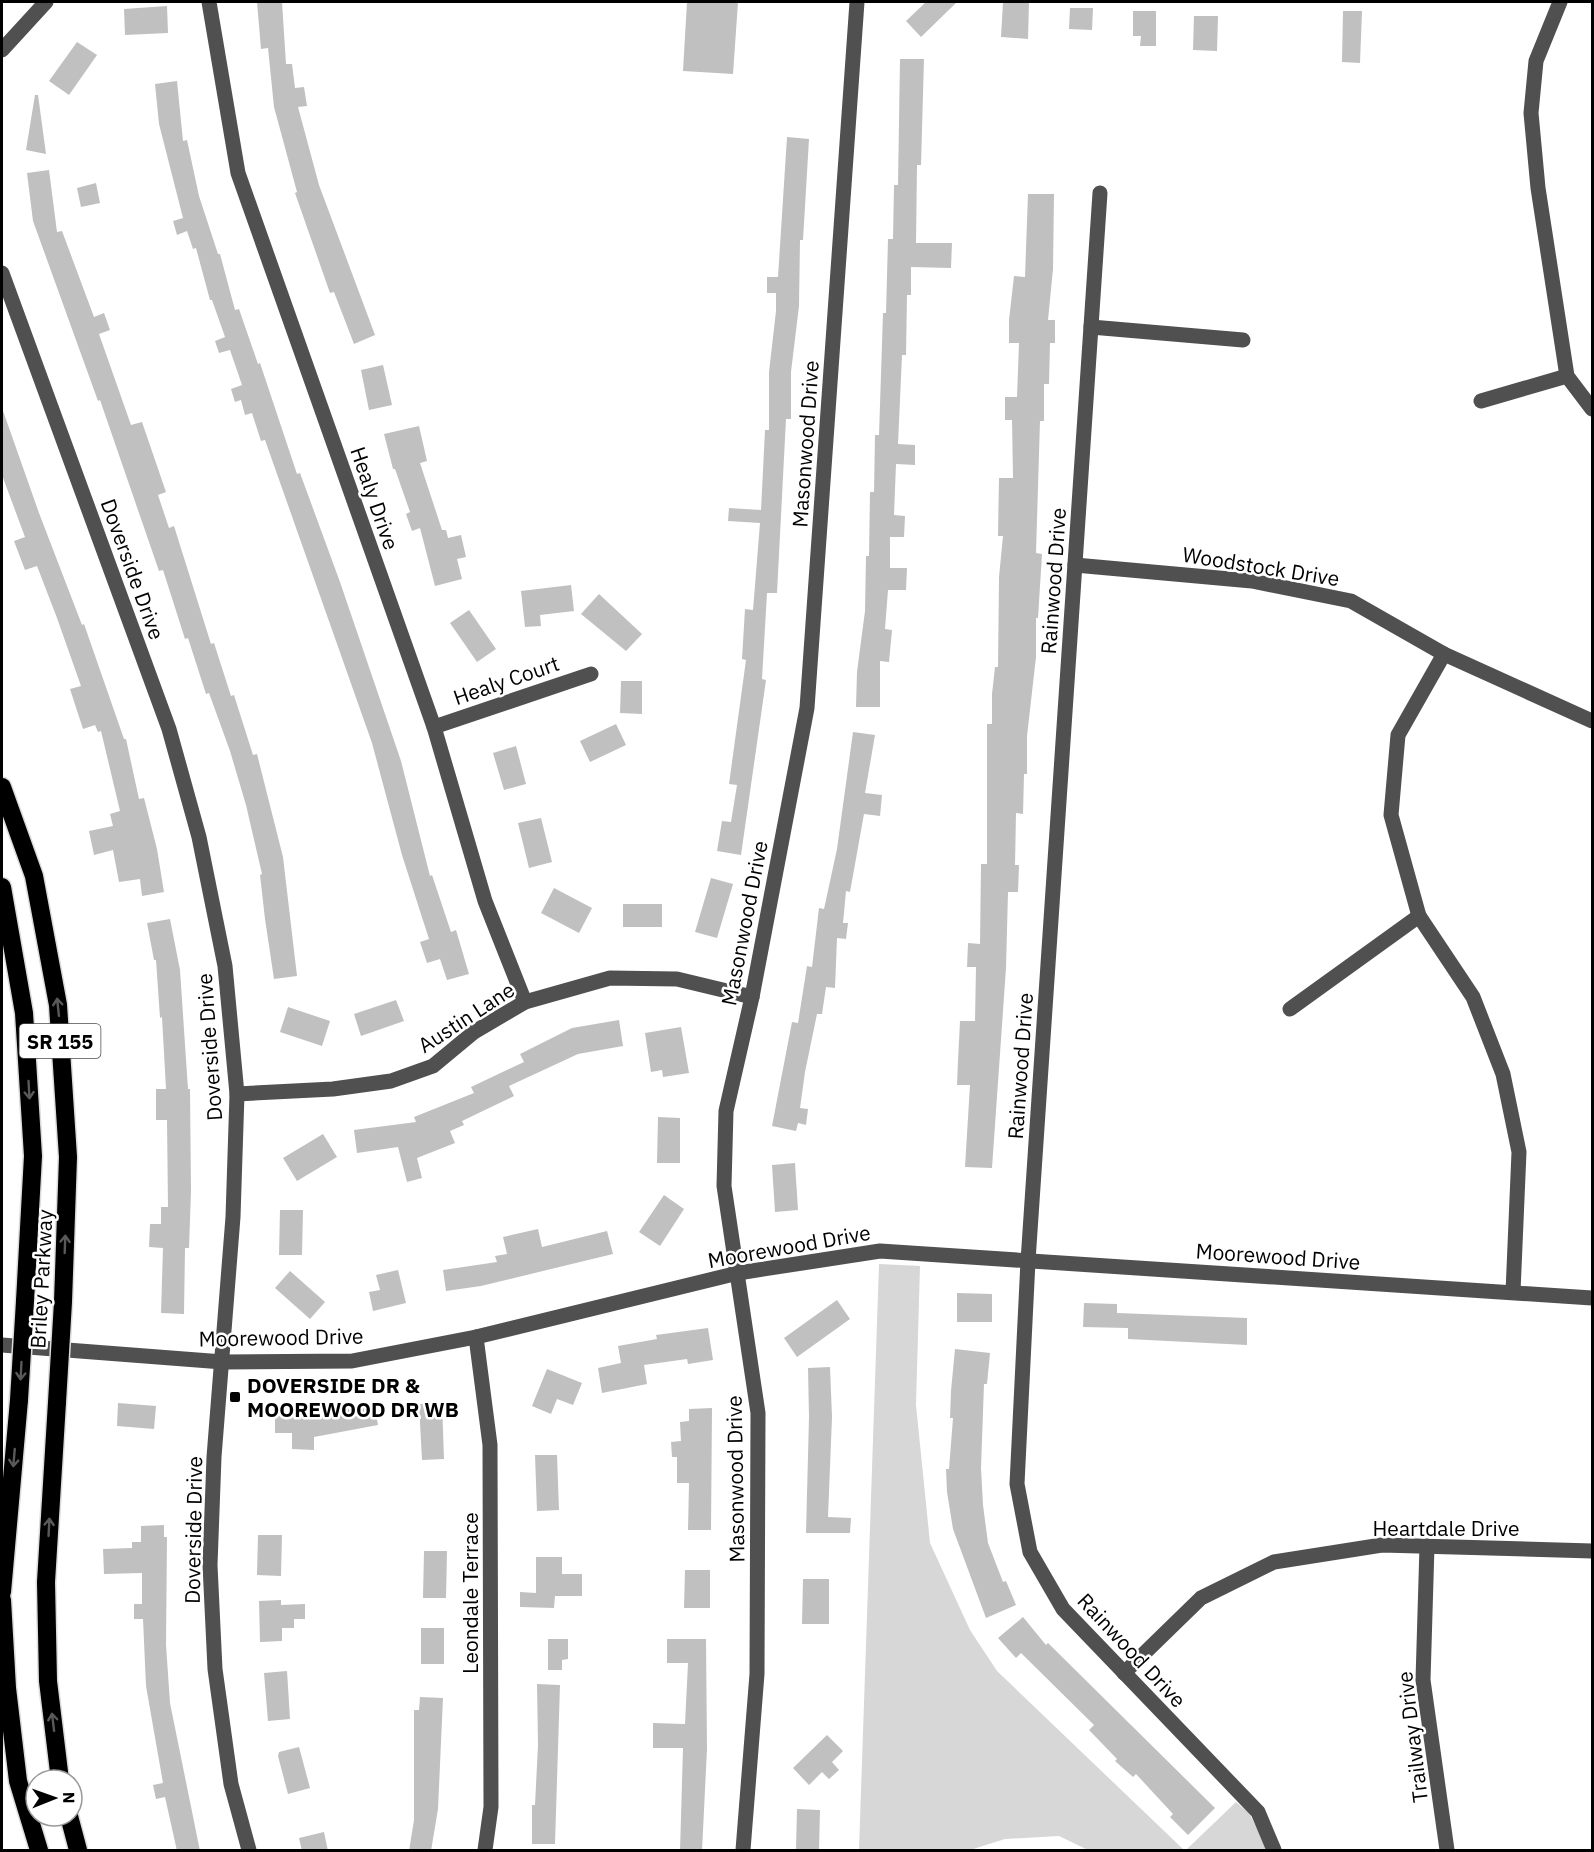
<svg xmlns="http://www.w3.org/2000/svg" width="1594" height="1852" font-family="'IBM Plex Sans',sans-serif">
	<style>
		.green { fill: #d7d7d7 }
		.building { fill: #c0c0c0 }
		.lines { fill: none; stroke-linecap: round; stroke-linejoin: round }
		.highway-casing { stroke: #dbdbdb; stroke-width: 21 }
		.minor { stroke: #505050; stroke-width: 15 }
		.highway { stroke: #000; stroke-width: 18 }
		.highway-bridge-casing { stroke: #dbdbdb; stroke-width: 21; stroke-linecap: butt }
		.highway-bridge { stroke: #000; stroke-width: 18 }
		.oneway { stroke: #595959 }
		.poi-dot { fill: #000; stroke: #fff; stroke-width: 2 }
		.labels { text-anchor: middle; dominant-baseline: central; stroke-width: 5; stroke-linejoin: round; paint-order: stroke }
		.shield { fill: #fff; stroke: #4c4c4c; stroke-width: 1.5 }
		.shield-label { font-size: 20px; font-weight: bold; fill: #000 }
		.street-label { font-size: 21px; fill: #000; stroke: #fff }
		.poi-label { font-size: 21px; font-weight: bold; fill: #000; stroke: #fff; text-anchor: start }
	</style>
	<rect width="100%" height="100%" fill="#fff"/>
	<g class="green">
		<polygon points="879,1264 920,1266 916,1405 930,1543 970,1630 997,1671 1184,1850 1088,1850 1059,1836 1005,1839 970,1850 859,1850"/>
		<polygon points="1236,1802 1249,1813 1268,1850 1186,1850"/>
	</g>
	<g class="building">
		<polygon points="257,2 282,2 286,64 292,64 295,88 304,87 307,106 298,107 319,185 375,335 354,344 334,292 330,293 295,193 297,192 274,107 268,48 261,49"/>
		<polygon points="687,2 738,2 733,74 683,71"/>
		<polygon points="926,2 957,2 921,37 906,21"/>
		<polygon points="1003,2 1029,2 1028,39 1001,37"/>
		<polygon points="167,6 168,33 125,35 124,9"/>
		<polygon points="1070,8 1093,8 1092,30 1069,29"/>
		<polygon points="1133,11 1156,11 1156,46 1140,46 1141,36 1133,36"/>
		<polygon points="1343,11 1362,11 1360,63 1342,62"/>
		<polygon points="1194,16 1218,16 1217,51 1193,50"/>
		<polygon points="77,42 97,55 69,95 49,81"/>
		<polygon points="900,59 924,59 921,165 917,165 916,243 952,243 951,268 911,267 911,295 907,295 906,355 902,355 898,444 915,445 915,465 896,464 894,515 905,516 904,537 890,537 890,568 907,568 906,590 888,590 885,629 892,630 889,662 880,661 880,707 856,707 857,672 865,611 866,556 869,556 870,492 874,492 875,435 879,435 883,313 886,313 888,239 893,239 894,185 898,185"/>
		<polygon points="177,81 183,141 187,140 199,196 218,254 220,254 235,310 239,309 258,364 260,363 297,474 300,473 340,582 401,761 430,876 432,875 451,932 456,930 469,974 447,980 440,959 427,963 420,942 429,939 402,855 372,743 265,440 261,441 252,413 245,415 241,400 235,402 231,389 242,385 230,350 219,353 215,341 225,337 212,300 210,300 196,248 193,249 187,231 177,235 173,221 183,218 159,124 155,84"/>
		<polygon points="35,95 38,95 46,154 26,150"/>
		<polygon points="787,137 809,139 803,240 800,240 799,306 791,372 791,419 786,419 777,593 767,593 762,679 766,680 741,855 717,851 722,821 731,822 737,785 729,784 746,660 742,659 745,609 753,610 760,523 728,521 729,508 761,510 765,430 769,430 769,372 776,311 776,293 767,293 767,277 778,277"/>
		<polygon points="49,170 57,232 62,231 94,317 104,313 110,330 99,334 131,425 142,422 166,492 158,495 169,528 174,526 211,644 214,643 231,696 234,695 253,755 257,754 283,857 297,976 274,979 265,919 260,875 262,874 246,805 230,751 209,693 206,694 188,638 185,639 163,570 159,571 100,400 98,401 33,221 27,173"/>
		<polygon points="96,183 100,203 81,207 77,188"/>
		<polygon points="1028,194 1054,194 1053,269 1048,320 1055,320 1055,343 1050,343 1049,384 1044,384 1044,421 1040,421 1036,553 1042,554 1038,618 1036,618 1036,657 1027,736 1027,774 1024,774 1023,814 1016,813 1015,865 1019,865 1018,892 1008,892 1006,968 992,1168 965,1167 970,1085 957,1085 958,1061 960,1021 975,1021 976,967 967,967 968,943 980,944 981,864 987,864 987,724 992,724 992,694 995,667 998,667 999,577 1003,536 998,536 999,478 1013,478 1012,420 1005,420 1005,397 1017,397 1019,343 1009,343 1009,320 1014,276 1025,277"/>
		<polygon points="383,365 392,405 369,410 361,370"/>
		<polygon points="2,408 39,513 82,625 84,624 124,739 126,739 139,799 144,798 157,849 164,892 142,896 140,879 119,882 113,850 94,855 89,831 113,826 110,814 120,811 101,731 98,732 95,725 83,729 70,689 81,686 57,618 37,566 25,570 14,541 25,537 2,475"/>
		<polygon points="419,426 427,461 420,463 442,530 446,530 448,538 461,535 466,557 457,559 462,579 435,586 420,528 412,531 406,514 410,512 395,469 393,469 384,434"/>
		<polygon points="571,585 574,611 540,615 541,626 525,627 521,591"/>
		<polygon points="599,594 642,634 626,651 581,614"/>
		<polygon points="469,610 496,649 477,662 450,623"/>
		<polygon points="621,681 642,681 642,714 620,713"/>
		<polygon points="616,724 626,745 590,762 580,741"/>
		<polygon points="853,732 875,735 865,793 882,795 880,816 864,814 850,892 846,891 843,923 848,923 846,939 837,938 835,988 826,987 822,1014 817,1014 805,1072 800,1108 808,1109 806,1125 798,1123 796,1131 772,1126 792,1022 798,1023 807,966 812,967 819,908 824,909 837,849"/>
		<polygon points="516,746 526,784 504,790 493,753"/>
		<polygon points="541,818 552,862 529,868 518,823"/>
		<polygon points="711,878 733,884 717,938 695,932"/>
		<polygon points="554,888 592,908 579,933 541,913"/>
		<rect x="623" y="904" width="39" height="23"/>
		<polygon points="170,919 180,970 188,1089 190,1089 191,1191 189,1248 185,1248 184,1314 161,1313 163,1248 149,1247 150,1224 161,1224 161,1207 168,1207 167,1120 156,1120 156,1089 166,1089 162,1017 160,1018 156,960 154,960 147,923"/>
		<polygon points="396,1000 404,1021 361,1036 354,1014"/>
		<polygon points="288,1007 330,1021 322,1046 280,1032"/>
		<polygon points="619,1020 623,1046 578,1054 509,1086 514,1096 462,1121 464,1125 450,1131 455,1143 417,1158 422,1178 407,1182 398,1147 357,1153 354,1130 416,1122 414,1117 474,1093 471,1087 524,1062 520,1054 572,1028"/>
		<polygon points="681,1027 689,1073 663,1077 662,1070 651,1072 645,1033"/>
		<polygon points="658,1117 680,1118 680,1163 657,1163"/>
		<polygon points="323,1134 337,1157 297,1181 283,1158"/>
		<polygon points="795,1163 798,1210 775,1212 772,1165"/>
		<polygon points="664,1195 684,1209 660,1246 639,1232"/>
		<polygon points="280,1210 303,1210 302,1255 279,1255"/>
		<polygon points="538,1229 542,1247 607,1231 613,1254 481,1286 446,1291 443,1270 497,1262 495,1256 507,1254 503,1237"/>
		<polygon points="398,1270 406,1303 373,1311 369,1292 380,1290 376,1275"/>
		<polygon points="290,1271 325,1302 310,1319 275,1288"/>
		<polygon points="957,1293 992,1294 992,1322 957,1322"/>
		<polygon points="837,1300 850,1319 797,1357 784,1338"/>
		<polygon points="1084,1303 1117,1304 1117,1313 1247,1318 1247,1345 1128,1339 1128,1328 1083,1327"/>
		<polygon points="708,1328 713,1360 688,1364 687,1359 644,1365 647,1384 602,1393 598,1368 621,1363 618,1346 657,1339 656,1335"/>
		<polygon points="955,1349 990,1353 987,1384 984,1384 981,1468 983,1505 988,1543 1003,1582 1006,1581 1016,1605 986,1618 953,1529 947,1492 946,1469 949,1469 953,1418 950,1418 951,1391"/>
		<polygon points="830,1367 832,1417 828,1517 851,1518 850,1533 806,1533 809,1417 808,1368"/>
		<polygon points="547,1369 582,1383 573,1405 557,1399 551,1414 532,1406"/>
		<polygon points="118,1403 156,1406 154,1429 117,1426"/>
		<polygon points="442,1403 444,1459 422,1460 419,1404"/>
		<polygon points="374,1404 378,1425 314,1437 314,1450 292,1449 292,1433 275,1433 275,1412 314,1412 314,1415"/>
		<polygon points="712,1408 711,1530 688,1530 689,1483 677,1483 677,1457 672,1457 671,1442 681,1441 680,1422 689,1421 689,1409"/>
		<polygon points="535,1455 557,1455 559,1510 537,1511"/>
		<polygon points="164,1525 164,1537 167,1537 166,1645 170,1703 200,1851 177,1851 165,1797 156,1799 153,1785 163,1783 146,1686 143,1619 134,1619 134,1604 142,1604 142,1573 104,1574 103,1549 132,1548 132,1542 141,1542 141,1526"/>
		<polygon points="258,1535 282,1535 281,1576 257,1575"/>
		<polygon points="424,1551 447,1551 446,1598 423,1598"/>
		<polygon points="536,1557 562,1557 562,1574 582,1574 582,1596 555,1596 554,1608 520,1607 520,1592 536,1593"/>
		<polygon points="685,1570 710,1570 710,1608 684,1608"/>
		<polygon points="803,1579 829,1579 829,1624 802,1624"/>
		<polygon points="281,1600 281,1605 305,1604 305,1619 294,1619 294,1628 282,1628 282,1641 260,1642 259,1601"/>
		<polygon points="1023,1617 1046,1645 1048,1643 1215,1808 1188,1835 1170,1817 1173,1814 1136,1774 1133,1777 1115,1761 1117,1759 1089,1730 1094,1725 1021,1653 1016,1658 998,1638"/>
		<rect x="421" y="1628" width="23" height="36"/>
		<polygon points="548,1639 568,1639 568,1659 562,1660 562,1670 548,1670"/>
		<polygon points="667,1639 706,1639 707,1749 702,1851 680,1851 683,1748 653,1748 653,1723 685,1724 688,1663 667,1663"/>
		<polygon points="287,1671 290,1719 268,1721 264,1673"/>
		<polygon points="537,1684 560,1685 555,1844 532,1844 532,1805 535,1805 538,1745"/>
		<polygon points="420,1697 443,1698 438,1809 431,1851 409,1851 414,1820 414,1710 419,1710"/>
		<polygon points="827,1735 843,1751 832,1762 839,1770 829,1779 822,1772 809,1785 793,1768"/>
		<polygon points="299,1747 310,1788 288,1794 278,1756 279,1752"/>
		<polygon points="797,1809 820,1810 819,1850 796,1849"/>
		<polygon points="324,1832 328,1851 302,1851 299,1838"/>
	</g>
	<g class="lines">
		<g class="highway-casing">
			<g id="highway">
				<polyline points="2,787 34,876 58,1005 68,1157 63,1302"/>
				<polyline points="2,887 24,1013 33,1156 25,1301"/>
				<polyline points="57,1402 46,1582 48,1681 60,1780"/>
				<polyline points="2,1592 19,1400"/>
				<polyline points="2,1600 7,1688 18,1781 39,1850"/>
				<polyline points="69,1816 78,1850"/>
			</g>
		</g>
		<g class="minor">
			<polyline points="209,2 238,173 434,727 485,901 525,1002"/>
			<polyline points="1560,2 1536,61 1531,113 1538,188 1567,376 1592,409"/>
			<polyline points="2,50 46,2"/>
			<polyline points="1100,193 1028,1261 1017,1484 1030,1552 1063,1609 1258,1812 1274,1850"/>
			<polyline points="2,273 169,729 199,837 225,966 237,1094 233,1217 214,1457 210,1565 215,1669 231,1784 249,1850"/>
			<polyline points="1091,327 1243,340"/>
			<polyline points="1481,401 1567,376"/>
			<polyline points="1075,565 1252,581 1351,601 1444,654 1592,721"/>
			<polyline points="1444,654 1398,735 1391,815 1419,916 1473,997 1503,1074 1519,1152 1513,1292"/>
			<polyline points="434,727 591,674"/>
			<polyline points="1290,1009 1419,916"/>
			<polyline points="237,1094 333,1089 391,1081 433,1066 474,1032 525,1002 610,978 677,979 752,997"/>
			<polyline points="476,1337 490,1445 491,1807 485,1850"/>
			<polyline points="2,1345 223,1362 352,1361 476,1337 738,1273 880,1251 1592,1298"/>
			<polyline points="1427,1546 1423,1680 1447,1850"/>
			<polyline points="1124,1673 1201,1598 1274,1562 1382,1545 1592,1551"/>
			<polyline points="743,1850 757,1674 758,1413 724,1186 726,1111 752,997 807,708 857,2"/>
		</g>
		<use href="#highway" class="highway"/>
		<g class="highway-bridge-casing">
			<g id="highway-bridge">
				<polyline points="19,1400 25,1301"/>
				<polyline points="57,1402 63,1302"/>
			</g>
		</g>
		<use href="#highway-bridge" class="highway-bridge"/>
	</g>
	<defs><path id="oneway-shaft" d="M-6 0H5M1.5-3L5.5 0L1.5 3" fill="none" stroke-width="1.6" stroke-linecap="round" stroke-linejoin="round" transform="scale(1.5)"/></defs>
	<g class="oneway">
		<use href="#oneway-shaft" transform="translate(58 1007) rotate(-96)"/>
		<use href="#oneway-shaft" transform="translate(29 1090) rotate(87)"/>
		<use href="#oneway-shaft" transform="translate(65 1244) rotate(-88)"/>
		<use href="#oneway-shaft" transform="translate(21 1371) rotate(93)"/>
		<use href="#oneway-shaft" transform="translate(14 1458) rotate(95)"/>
		<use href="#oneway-shaft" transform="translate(49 1527) rotate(-87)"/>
		<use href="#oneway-shaft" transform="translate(53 1722) rotate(-97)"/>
	</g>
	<rect class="poi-dot" x="229" y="1391" width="12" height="12" rx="3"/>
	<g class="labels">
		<rect class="shield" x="19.5" y="1024" width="81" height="34" rx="4.5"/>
		<g class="shield-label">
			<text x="60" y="1041">SR 155</text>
		</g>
		<g class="street-label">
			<text transform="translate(805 444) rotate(-86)">Masonwood Drive</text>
			<text transform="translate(375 498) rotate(71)">Healy Drive</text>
			<text transform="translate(1261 566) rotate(9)">Woodstock Drive</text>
			<text transform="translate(133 569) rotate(70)">Doverside Drive</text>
			<text transform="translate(1053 581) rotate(-86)">Rainwood Drive</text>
			<text transform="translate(506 680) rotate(-19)">Healy Court</text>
			<text transform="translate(744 923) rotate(-79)">Masonwood Drive</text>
			<text transform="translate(466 1017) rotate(-33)">Austin Lane</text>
			<text transform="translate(209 1047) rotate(-94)">Doverside Drive</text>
			<text transform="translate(1020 1066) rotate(-86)">Rainwood Drive</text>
			<text transform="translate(789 1246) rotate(-10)">Moorewood Drive</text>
			<text transform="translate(1278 1256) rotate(4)">Moorewood Drive</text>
			<text transform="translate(41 1279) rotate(-87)">Briley Parkway</text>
			<text transform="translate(281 1337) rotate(-1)">Moorewood Drive</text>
			<text transform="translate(735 1479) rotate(-91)">Masonwood Drive</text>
			<text x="1446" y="1528">Heartdale Drive</text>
			<text transform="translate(193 1530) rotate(-89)">Doverside Drive</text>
			<text transform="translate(470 1593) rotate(-90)">Leondale Terrace</text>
			<text transform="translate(1132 1650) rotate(47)">Rainwood Drive</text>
			<text transform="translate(1412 1737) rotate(-97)">Trailway Drive</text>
		</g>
		<g class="poi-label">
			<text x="247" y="1385">DOVERSIDE DR &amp;<tspan x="247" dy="24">MOOREWOOD DR WB</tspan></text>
		</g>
	</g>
	<rect width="1594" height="1852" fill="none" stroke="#000000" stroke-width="6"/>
	<g transform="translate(54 1798) rotate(89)"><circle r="28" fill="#ffffff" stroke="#999999" stroke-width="1.5"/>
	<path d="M0-4.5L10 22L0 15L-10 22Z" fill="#000000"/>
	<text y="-9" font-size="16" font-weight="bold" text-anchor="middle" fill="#000000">N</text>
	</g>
</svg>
